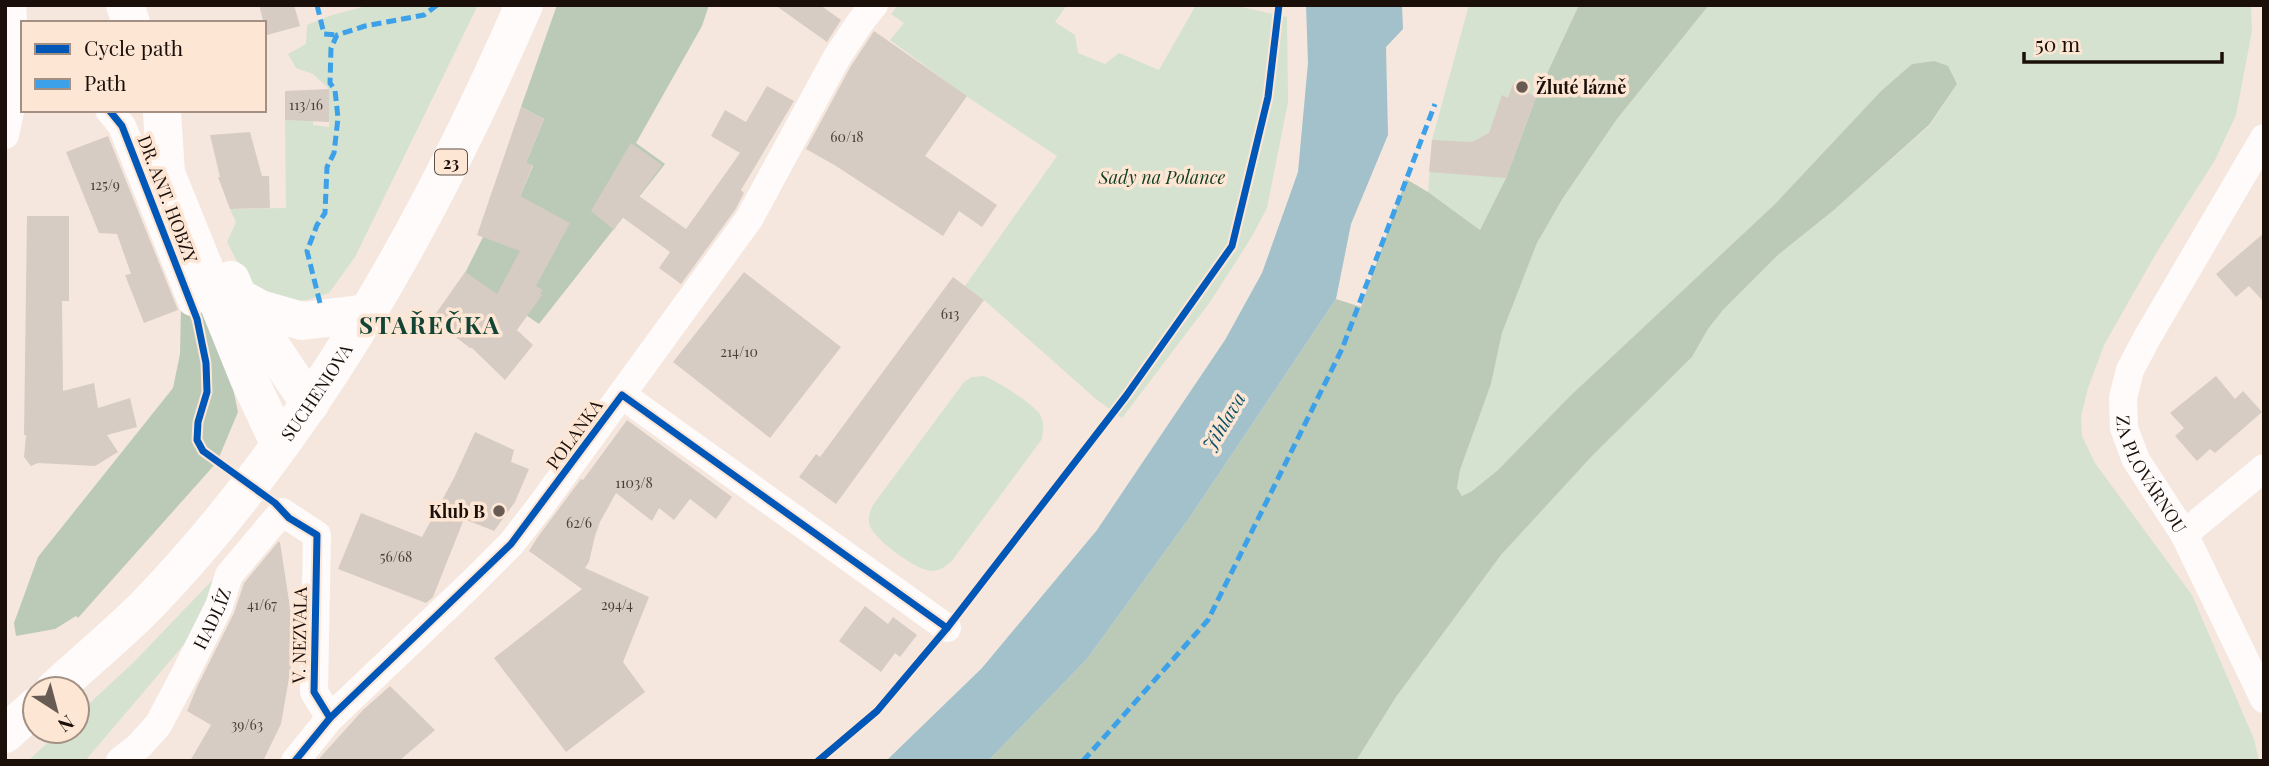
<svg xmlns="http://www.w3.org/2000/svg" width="2269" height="766" font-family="'Playfair Display',serif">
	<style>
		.green { fill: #d5e2cf }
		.forest { fill: #bbcab6 }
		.water { fill: #a2c1cb }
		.building { fill: #d7ccc4 }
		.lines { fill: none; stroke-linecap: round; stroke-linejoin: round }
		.minor { stroke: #fefbfa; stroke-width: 28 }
		.secondary { stroke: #fefbfa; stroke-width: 38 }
		.primary { stroke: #fefbfa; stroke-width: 38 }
		.quiet { stroke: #3da1e9; stroke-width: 5; stroke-dasharray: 10 5; stroke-linecap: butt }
		.cycleway-casing { stroke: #fee6d5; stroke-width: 11 }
		.cycleway { stroke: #0057b8; stroke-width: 7 }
		.poi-dot { fill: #675b54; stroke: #fee6d5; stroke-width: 2.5 }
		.labels { text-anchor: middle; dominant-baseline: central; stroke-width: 7; stroke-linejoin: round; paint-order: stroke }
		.number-label { font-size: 14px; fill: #493f38 }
		.shield { fill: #fee6d5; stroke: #5e5046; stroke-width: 2 }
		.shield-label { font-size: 16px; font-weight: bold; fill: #1a1009 }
		.poi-label { font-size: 18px; font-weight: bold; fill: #1a1009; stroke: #fee6d5; text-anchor: start }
		.park-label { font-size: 18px; font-style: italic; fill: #113f22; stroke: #fee6d5 }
		.street-label { font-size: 18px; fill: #1a1009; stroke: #fee6d5 }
		.water-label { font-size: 19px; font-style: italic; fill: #0a5165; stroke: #fee6d5 }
		.district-label { font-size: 24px; font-weight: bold; letter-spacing: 2px; fill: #114435; stroke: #fee6d5 }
	</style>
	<rect width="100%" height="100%" fill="#f5e7de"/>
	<g class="green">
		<polygon points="370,5 478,5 355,257 329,293 307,300 287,301 251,288 227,242 236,222 230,209 286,208 285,120 313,121 313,125 329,127 329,89 313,74 296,68 288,54 306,44 307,25 332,15"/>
		<polygon points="898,5 1067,5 1055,22 1075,35 1078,53 1105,64 1119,53 1159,70 1196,5 1233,5 1287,17 1288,102 1267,208 1251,238 1210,302 1122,418 1096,399 984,300 965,286 1057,156 966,96 890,40 904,23 891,14"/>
		<polygon points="1469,5 1579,5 1536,97 1506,178 1480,230 1428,192 1432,140"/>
		<polygon points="1709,5 2251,5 2252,31 2236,115 2215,160 2158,250 2104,345 2088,388 2081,417 2082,436 2095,463 2192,595 2254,739 2259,761 1356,761 1396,697 1501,555 1593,455 1692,357 1708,329 1723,310 1778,255 1834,210 1929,126 1957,84 1934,61 1912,64 1881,91 1775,204 1569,397 1498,470 1472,491 1462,496 1457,488 1460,470 1491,384 1502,333 1537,243 1563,198 1617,119"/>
		<path d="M984,376C997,381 1030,402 1039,413C1045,421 1043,430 1042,439L951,562C945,567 939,571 931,571C916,570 875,540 870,526C867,518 870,512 873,505L964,382L972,377Z"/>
		<polygon points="224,568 186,642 85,761 28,761 60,731 77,731 77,715 135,661"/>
	</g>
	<g class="forest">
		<polygon points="557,5 709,5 702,26 636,143 665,164 539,324 465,273 483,237 518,201 533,166 526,163 544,119 521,107"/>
		<polygon points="1579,5 1709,5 1617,119 1563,198 1537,243 1502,333 1491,384 1460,470 1457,488 1462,496 1472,491 1498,470 1569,397 1775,204 1881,91 1912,64 1934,61 1948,66 1957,84 1929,125 1834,210 1778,255 1723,310 1708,329 1692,357 1593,455 1501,555 1396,697 1356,761 988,761 1087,659 1190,517 1336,299 1361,307 1406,179 1428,192 1480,230 1506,178 1536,97"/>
		<polygon points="194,287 231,379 238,412 217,462 78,618 76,616 55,629 16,636 14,623 38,557 173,388 180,354 181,308"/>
	</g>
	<polygon class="water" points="1306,5 1402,5 1403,29 1386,47 1388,135 1351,224 1336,299 1190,517 1087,659 988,761 886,761 982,668 1097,530 1225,340 1262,273 1298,172 1308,63"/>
	<g class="building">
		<polygon points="259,5 294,5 300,26 267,35"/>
		<polygon points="775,5 820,5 841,20 827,42"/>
		<polygon points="874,31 967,96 925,156 997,205 982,227 959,211 943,236 836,166 806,149 851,66"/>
		<polygon points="1513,84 1536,97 1506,178 1429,172 1432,140 1472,142 1489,133 1502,95 1508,98"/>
		<polygon points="767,86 794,101 741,190 744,193 735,210 681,284 659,268 670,252 622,217 614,230 591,211 631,143 662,165 639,196 686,229 740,153 711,136 725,110 746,122"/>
		<polygon points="329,89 329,122 285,120 285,91"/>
		<polygon points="521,107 544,119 526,163 533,165 520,196 570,223 536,286 543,290 540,293 542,295 517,330 533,345 505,380 472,348 470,348 432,319 465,272 497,294 520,251 477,235"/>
		<polygon points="250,132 262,176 269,176 270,208 230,209 218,177 220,177 210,135"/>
		<polygon points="108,136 178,310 144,323 125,275 131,274 117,234 99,233 66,152"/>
		<polygon points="27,216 69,216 69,301 62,301 63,391 94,383 98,408 130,398 137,427 107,435 118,452 95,466 38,463 31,466 24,457 26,435 24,435"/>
		<polygon points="2264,233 2264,302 2249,286 2236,297 2216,274"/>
		<polygon points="744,272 841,347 770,438 673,362"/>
		<polygon points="953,277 984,300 836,504 799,477 816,454 820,457"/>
		<polygon points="2216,376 2235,399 2243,391 2262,412 2215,453 2210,449 2197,461 2175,436 2184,428 2170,413"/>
		<polygon points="627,420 732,497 716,519 690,499 674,520 659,508 652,521 616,493 600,522 595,536 589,562 585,568 649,597 623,662 645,692 566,752 494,658 582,589 529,551 537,538 581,479 583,480"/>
		<polygon points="475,432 514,450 511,462 529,469 515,502 494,531 464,519 433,597 426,603 338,569 361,513 422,537 454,478"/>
		<polygon points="278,542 280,542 289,601 293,638 292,661 281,724 263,761 190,761 211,725 187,711 197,687 234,613 244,583"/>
		<polygon points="865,606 888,624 893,617 917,635 900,657 895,653 881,672 839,641"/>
		<polygon points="390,686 435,730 399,761 317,761 362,711"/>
	</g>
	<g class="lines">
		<g class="minor">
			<polyline points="109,110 122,126 192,302"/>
			<polyline points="5,135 17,78 12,5"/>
			<path id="s1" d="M2264,138L2148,336L2130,370L2123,398L2124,428L2136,460L2184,534L2264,699"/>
			<polyline points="622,395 947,628"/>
			<polyline points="2184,534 2264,468"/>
			<path id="s2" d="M120,761L139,746L158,725L184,676L219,606L229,575L282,512L317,535L314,692L330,718"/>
			<polyline points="295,761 330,718 473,582 511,544 539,508 749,219 837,57 861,21 874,5"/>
		</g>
		<g class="secondary">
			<polyline points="125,5 131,23"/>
			<polyline points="162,113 166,173 249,379 280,445"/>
			<polyline points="231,280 238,297 310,404"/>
			<polyline points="238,297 260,309 302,321 368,313"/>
		</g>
		<g class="primary">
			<path id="s3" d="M55,689C84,662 116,636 145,607C311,435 429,223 524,5"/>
			<polyline points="5,734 35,707"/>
		</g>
		<g class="quiet">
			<polyline points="317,5 324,34 337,35"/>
			<polyline points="320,303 307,251 317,225 325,213 327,167 334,153 338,118 335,90 330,83 331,48 337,35 365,26 424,15 437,5"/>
			<polyline points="1083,761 1208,620 1342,349 1435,104"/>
		</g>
		<g class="cycleway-casing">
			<g id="cycleway">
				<polyline points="109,110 122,126 197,319 206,363 207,392 198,422 197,440 203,451 275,503 289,518 317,535 314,692 330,718"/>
				<polyline points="295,761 330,718 511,544 622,395 947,628"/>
				<polyline points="818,761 877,711 947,628 1126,396 1232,246 1268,97 1279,5"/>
			</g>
		</g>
		<use href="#cycleway" class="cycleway"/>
	</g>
	<g class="poi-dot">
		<circle cx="1522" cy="87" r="7"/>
		<circle cx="499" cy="511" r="7"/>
	</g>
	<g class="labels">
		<g class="number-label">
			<text x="306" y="104">113/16</text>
			<text x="847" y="136">60/18</text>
			<text x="105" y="184">125/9</text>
			<text x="950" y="313">613</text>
			<text x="739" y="351">214/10</text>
			<text x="634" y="482">1103/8</text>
			<text x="579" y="522">62/6</text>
			<text x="396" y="556">56/68</text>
			<text x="262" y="604">41/67</text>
			<text x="617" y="604">294/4</text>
			<text x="247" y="724">39/63</text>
		</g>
		<rect class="shield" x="435" y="149.5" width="32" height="25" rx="5"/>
		<g class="shield-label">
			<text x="451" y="162">23</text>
		</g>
		<g class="poi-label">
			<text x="1536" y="87">Žluté lázně</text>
			<text x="485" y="511" text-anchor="end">Klub B</text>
		</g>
		<g class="park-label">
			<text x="1162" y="177">Sady na Polance</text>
		</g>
		<g class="street-label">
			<text transform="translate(168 199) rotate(69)">DR. ANT. HOBZY</text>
			<text stroke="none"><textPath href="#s3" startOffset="397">SUCHENIOVA</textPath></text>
			<text transform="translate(574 434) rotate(-54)">POLANKA</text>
			<text stroke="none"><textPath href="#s1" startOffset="380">ZA PLOVÁRNOU</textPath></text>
			<text stroke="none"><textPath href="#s2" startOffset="172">HADLÍZ</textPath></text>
			<text transform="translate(299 635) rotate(-89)">V. NEZVALA</text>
		</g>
		<g class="water-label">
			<text transform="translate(1223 421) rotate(-59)">Jihlava</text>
		</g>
		<g class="district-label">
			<text x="430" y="324">STAŘEČKA</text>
		</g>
	</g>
	<rect width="2269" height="766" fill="none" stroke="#1a1009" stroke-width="14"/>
	<rect x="21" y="21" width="245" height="91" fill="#fee6d5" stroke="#a39083" stroke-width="2"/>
	<rect x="35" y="44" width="35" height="10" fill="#0057b8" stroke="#a39083" stroke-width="2"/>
	<text x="84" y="56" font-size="21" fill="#1a1009">Cycle path</text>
	<rect x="35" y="79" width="35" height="10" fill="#3da1e9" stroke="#a39083" stroke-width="2"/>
	<text x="84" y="91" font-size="21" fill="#1a1009">Path</text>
	<g transform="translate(56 710) rotate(144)"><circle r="33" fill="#fee6d5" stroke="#a39083" stroke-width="2"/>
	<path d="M0-5L12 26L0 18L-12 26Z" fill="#675b54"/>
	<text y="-10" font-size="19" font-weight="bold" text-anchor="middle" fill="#1a1009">N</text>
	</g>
	<path d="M2024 52v10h198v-10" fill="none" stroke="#1a1009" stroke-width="3.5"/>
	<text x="2035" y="52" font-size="21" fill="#1a1009" stroke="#fee6d5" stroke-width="5" paint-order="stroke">50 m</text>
</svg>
